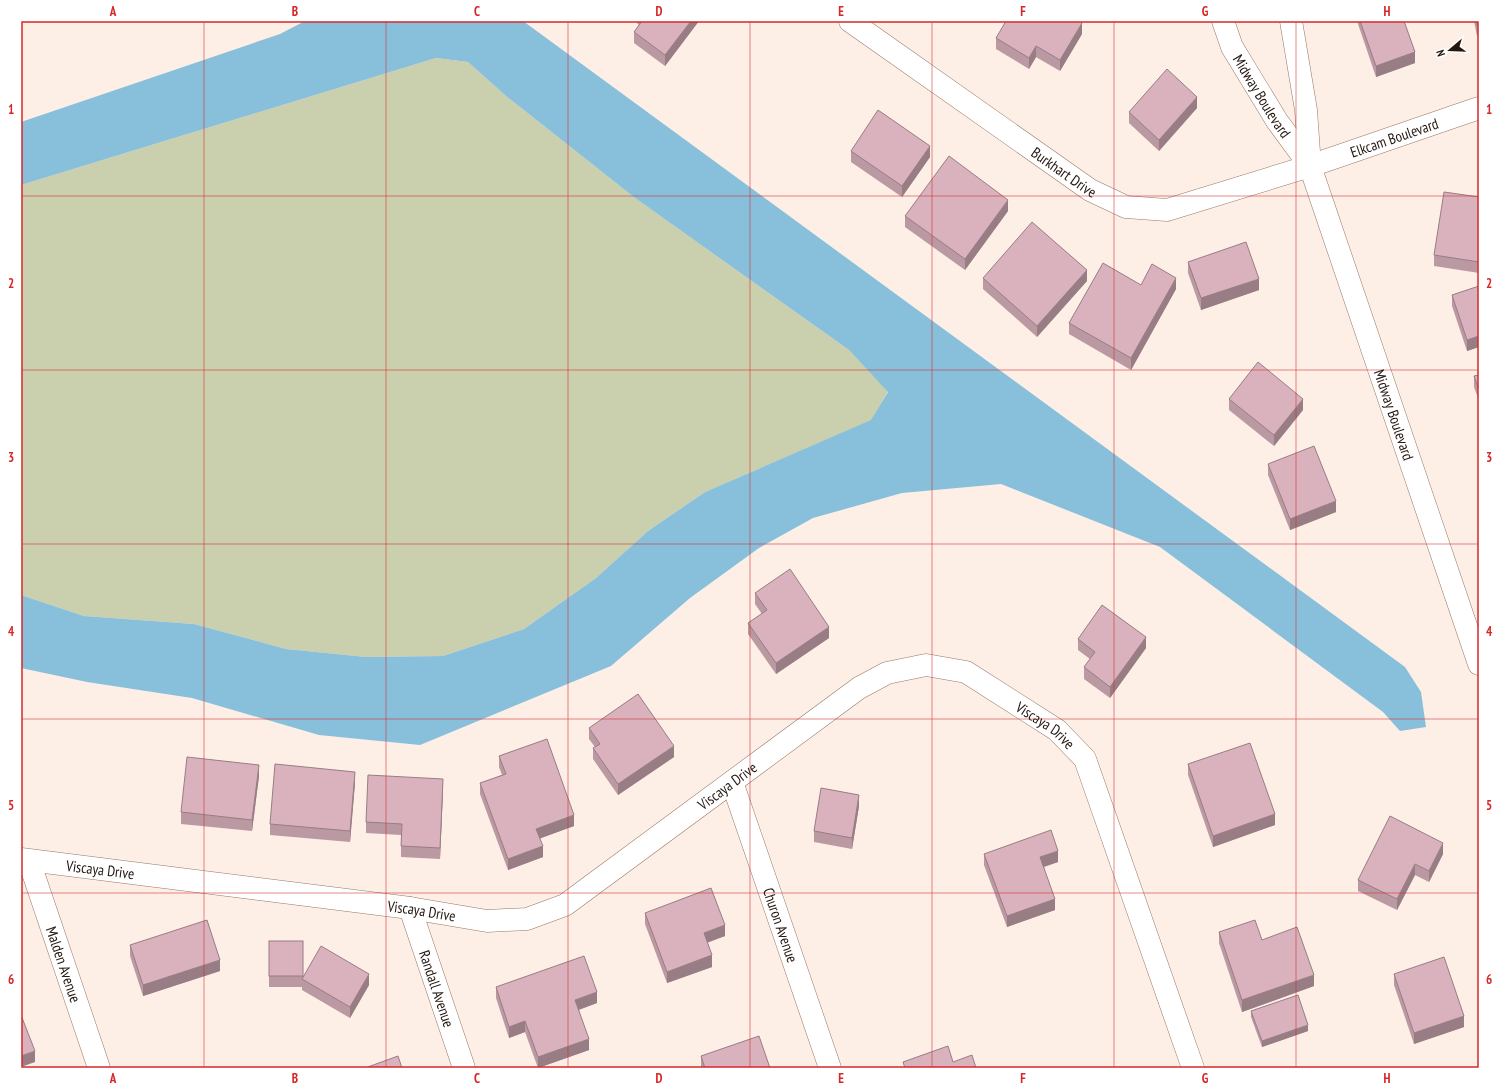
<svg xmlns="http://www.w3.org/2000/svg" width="1500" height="1089" font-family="'PT Sans Narrow',sans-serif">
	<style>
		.green { fill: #cacfad }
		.water { fill: #88c0db }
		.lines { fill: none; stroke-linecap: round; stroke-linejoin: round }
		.minor-casing { stroke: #997967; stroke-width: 23 }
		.minor { stroke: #fff; stroke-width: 22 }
		.wall { fill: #bb99a3 }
		.shaded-wall { fill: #987d84 }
		.building { fill: #d9b2bd; stroke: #987d84 }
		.grid { fill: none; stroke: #d62828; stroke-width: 1; stroke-opacity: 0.55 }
		.labels { text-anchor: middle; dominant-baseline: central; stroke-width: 4; stroke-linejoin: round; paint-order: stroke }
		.street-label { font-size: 15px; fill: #231710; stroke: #fff }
		.neatline { fill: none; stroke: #d62828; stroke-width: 1.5 }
		.grid-label { font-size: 13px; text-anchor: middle; font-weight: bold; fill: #d62828 }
	</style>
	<rect width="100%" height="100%" fill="#fdeee6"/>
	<polygon class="green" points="436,58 468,62 506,96 635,198 849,350 888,391 872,420 705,492 648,531 596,578 524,629 443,656 366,657 286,649 194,624 84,616 21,595 21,185"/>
	<polygon class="water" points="305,21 523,21 1405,667 1421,692 1426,727 1400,731 1383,712 1160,547 1001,484 902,493 813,518 759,548 690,598 611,666 420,745 319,735 192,698 87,682 21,668 21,595 84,616 194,624 286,649 366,657 443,656 524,629 596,578 648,531 705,492 871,420 888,392 849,350 635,198 506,96 468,62 436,58 21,185 21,122 280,34"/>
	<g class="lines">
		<g class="minor-casing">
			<g id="minor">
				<path id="s1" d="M850,21L1090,190L1126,207L1167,210L1310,166L1479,108"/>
				<path id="s2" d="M1223,21L1232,47L1277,121L1310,166"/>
				<path id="s3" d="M1291,21L1306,110L1310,166L1479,664"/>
				<path id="s4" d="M732,782L830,1068"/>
				<path id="s5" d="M21,859L410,908L487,921L527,919L565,905L859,688L887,673L926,665L966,672L1057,730L1085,759L1193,1068"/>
				<path id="s6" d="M29,861L99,1068"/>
				<path id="s7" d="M410,908L464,1068"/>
			</g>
		</g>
		<use href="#minor" class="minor"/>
	</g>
	<g class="wall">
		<polygon points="635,21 699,21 665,66 634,43 634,32 639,25"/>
		<polygon points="1357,21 1404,21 1415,63 1376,77"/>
		<polygon points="1474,21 1479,21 1479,36 1477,36"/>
		<polygon points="1082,34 1060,71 1036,57 1029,69 996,49 996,38"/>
		<polygon points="1197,108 1159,151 1129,123 1129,112"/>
		<polygon points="851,151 930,157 902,197 851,162"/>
		<polygon points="1479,197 1479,273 1434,266 1434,255"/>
		<polygon points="1008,211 965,270 905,227 905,216"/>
		<polygon points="1188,262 1259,290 1201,310 1188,273"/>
		<polygon points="983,278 1087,281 1037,337 983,289"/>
		<polygon points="1141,285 1176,289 1131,370 1069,334 1069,323"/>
		<polygon points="1479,286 1479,347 1467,351 1452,306 1452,295"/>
		<polygon points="1479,375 1479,401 1474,387 1474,376"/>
		<polygon points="1229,399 1303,410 1274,446 1229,410"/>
		<polygon points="1268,464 1336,512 1290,530 1268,475"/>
		<polygon points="755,593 829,638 776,674 748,634 748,623 762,614 755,604"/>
		<polygon points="1078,639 1146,648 1110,698 1084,679 1084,667 1090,659 1078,650"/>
		<polygon points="589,728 674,757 618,795 593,759 593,748 595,747 589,739"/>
		<polygon points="499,756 574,826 540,838 543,857 508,870 480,794 480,783 502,775 499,767"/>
		<polygon points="1188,764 1275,825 1213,847 1188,775"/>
		<polygon points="259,776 252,831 181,824 181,812"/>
		<polygon points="355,783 350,842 270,835 270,824"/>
		<polygon points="443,790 440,859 401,857 401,835 366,833 366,822"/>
		<polygon points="859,806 852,849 814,842 814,831"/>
		<polygon points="984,854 1058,862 1044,867 1055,910 1007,927 984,865"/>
		<polygon points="1443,854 1429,882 1415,875 1397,910 1358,891 1358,880"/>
		<polygon points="645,913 725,936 707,942 712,967 667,983 645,924"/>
		<polygon points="1219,932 1262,940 1314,986 1242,1012 1219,943"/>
		<polygon points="269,941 303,941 303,977 369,985 350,1018 302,990 302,987 269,987"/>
		<polygon points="130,945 220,971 143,996 130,956"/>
		<polygon points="1394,974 1464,1027 1414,1044 1394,985"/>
		<polygon points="496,987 597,1003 579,1010 589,1050 538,1068 525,1032 509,1038 496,998"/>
		<polygon points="1251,1011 1308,1031 1262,1047 1251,1017"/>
		<polygon points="701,1056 770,1068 701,1068"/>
	</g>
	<g class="shaded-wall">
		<polygon points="691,21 699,21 665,66 665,55"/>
		<polygon points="1082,23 1082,34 1060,71 1060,60"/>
		<polygon points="1036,46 1036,57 1029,69 1029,58"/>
		<polygon points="1415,52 1415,63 1376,77 1376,66"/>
		<polygon points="1197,97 1197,108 1159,151 1159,140"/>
		<polygon points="930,146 930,157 902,197 902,186"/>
		<polygon points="1008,200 1008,211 965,270 965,259"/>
		<polygon points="1087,270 1087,281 1037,337 1037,326"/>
		<polygon points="1176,278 1176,289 1131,370 1131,358"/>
		<polygon points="1259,279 1259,290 1201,310 1201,298"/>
		<polygon points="1479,336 1479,347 1467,351 1467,340"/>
		<polygon points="1303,399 1303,410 1274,446 1274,435"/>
		<polygon points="1336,501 1336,512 1290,530 1290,519"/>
		<polygon points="829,627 829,638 776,674 776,663"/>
		<polygon points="1146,637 1146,648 1110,698 1110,687"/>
		<polygon points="674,746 674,757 618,795 618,784"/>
		<polygon points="259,765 259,776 252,831 252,820"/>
		<polygon points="355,772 355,783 350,842 350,831"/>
		<polygon points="443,779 443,790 440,859 440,848"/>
		<polygon points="859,795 859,806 852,849 852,838"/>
		<polygon points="1275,814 1275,825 1213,847 1213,836"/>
		<polygon points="574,815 574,826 536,840 536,829"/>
		<polygon points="1443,843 1443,854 1429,882 1429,871"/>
		<polygon points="543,846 543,857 508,870 508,859"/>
		<polygon points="1058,851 1058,862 1040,868 1040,857"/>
		<polygon points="1415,864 1415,875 1397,910 1397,899"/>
		<polygon points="1055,899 1055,910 1007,927 1007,916"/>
		<polygon points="725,925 725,936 704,944 704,933"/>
		<polygon points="712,955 712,967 667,983 667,972"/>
		<polygon points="220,960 220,971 143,996 143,985"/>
		<polygon points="369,974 369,985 350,1018 350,1007"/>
		<polygon points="1314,975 1314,986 1242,1012 1242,1000"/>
		<polygon points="597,992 597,1003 575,1011 575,1000"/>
		<polygon points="1464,1016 1464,1027 1414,1044 1414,1033"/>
		<polygon points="525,1021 525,1032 509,1038 509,1027"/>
		<polygon points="1308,1025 1308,1031 1262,1047 1262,1041"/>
		<polygon points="589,1039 589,1050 538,1068 538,1057"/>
		<polygon points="35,1051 35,1062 21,1067 21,1056"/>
	</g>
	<g class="building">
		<polygon points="642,21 691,21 665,55 634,32"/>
		<polygon points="1006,21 1079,21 1082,23 1060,60 1036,46 1029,58 996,38"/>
		<polygon points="1360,21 1404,21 1415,52 1376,66"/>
		<polygon points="1476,21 1479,21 1479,25 1477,25"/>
		<polygon points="1167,69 1197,97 1159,140 1129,112"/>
		<polygon points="878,110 930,146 902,186 851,151"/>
		<polygon points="949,156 1008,200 965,259 905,216"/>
		<polygon points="1444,192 1479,197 1479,262 1434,255"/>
		<polygon points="1032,222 1087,270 1037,326 983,278"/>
		<polygon points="1246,242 1259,279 1201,298 1188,262"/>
		<polygon points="1103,263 1141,285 1152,264 1176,278 1131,358 1069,323"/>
		<polygon points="1479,286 1479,336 1467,340 1452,295"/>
		<polygon points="1258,362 1303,399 1274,435 1229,399"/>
		<polygon points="1479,375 1479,390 1474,376"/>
		<polygon points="1314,446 1336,501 1290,519 1268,464"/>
		<polygon points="790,569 829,627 776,663 748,623 767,610 755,593"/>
		<polygon points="1102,605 1146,637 1110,687 1084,667 1095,652 1078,639"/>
		<polygon points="638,694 674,746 618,784 593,748 600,744 589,728"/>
		<polygon points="547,739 574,815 536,829 543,846 508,859 480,783 506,774 499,756"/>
		<polygon points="1250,743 1275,814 1213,836 1188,764"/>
		<polygon points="187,757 259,765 252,820 181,812"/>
		<polygon points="275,764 355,772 350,831 270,824"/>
		<polygon points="368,775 443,779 440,848 401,846 402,824 366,822"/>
		<polygon points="821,788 859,795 852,838 814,831"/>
		<polygon points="1390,816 1443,843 1429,871 1415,864 1397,899 1358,880"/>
		<polygon points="1051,830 1058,851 1040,857 1055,899 1007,916 984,854"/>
		<polygon points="711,888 725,925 704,933 712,955 667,972 645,913"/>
		<polygon points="207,920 220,960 143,985 130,945"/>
		<polygon points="1255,920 1262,940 1297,927 1314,975 1242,1000 1219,932"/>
		<rect x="269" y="941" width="34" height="35"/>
		<polygon points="321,946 369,974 350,1007 302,979"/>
		<polygon points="584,956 597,992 575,1000 589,1039 538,1057 525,1021 509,1027 496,987"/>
		<polygon points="1444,957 1464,1016 1414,1033 1394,974"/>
		<polygon points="1298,995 1308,1025 1262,1041 1251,1011"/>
		<polygon points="21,1015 35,1051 21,1056"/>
		<polygon points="759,1036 770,1068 705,1068 701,1056"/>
		<polygon points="948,1046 953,1062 972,1055 976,1068 905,1068 903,1062"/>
		<polygon points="398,1056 402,1068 365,1068"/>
	</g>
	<path class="grid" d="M204,21V1068M386,21V1068M568,21V1068M750,21V1068M932,21V1068M1114,21V1068M1296,21V1068M21,196H1479M21,370H1479M21,544H1479M21,719H1479M21,893H1479"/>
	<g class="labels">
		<g class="street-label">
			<text stroke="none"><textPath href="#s2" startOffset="85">Midway Boulevard</textPath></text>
			<text stroke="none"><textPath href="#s1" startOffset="613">Elkcam Boulevard</textPath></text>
			<text stroke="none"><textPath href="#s1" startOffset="262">Burkhart Drive</textPath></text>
			<text stroke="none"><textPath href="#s3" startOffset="409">Midway Boulevard</textPath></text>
			<text stroke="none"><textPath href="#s5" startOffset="1124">Viscaya Drive</textPath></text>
			<text stroke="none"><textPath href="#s5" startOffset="752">Viscaya Drive</textPath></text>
			<text stroke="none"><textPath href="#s5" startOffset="80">Viscaya Drive</textPath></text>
			<text stroke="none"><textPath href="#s5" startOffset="404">Viscaya Drive</textPath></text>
			<text stroke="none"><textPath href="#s4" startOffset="151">Churon Avenue</textPath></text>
			<text stroke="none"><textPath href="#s6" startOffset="109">Malden Avenue</textPath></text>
			<text stroke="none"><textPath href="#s7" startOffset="85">Randall Avenue</textPath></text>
		</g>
	</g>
	<rect width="1500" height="1089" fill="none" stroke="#ffffff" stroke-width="44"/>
	<g transform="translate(1450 50) rotate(251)" stroke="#ffffff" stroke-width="3" paint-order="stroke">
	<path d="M0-3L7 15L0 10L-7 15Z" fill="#231710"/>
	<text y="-6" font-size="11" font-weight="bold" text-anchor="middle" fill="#231710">N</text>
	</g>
	<rect x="22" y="22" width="1456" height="1045" class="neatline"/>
	<g class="grid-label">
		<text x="113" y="16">A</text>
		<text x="295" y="16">B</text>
		<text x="477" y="16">C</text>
		<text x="659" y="16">D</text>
		<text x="841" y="16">E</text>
		<text x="1023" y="16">F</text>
		<text x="1205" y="16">G</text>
		<text x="1387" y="16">H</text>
		<text x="11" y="114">1</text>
		<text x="1489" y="114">1</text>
		<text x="11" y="288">2</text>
		<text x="1489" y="288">2</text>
		<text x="11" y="462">3</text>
		<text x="1489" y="462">3</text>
		<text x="11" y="636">4</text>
		<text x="1489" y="636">4</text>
		<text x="11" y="810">5</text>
		<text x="1489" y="810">5</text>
		<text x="11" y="984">6</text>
		<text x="1489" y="984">6</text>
		<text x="113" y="1083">A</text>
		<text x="295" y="1083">B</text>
		<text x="477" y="1083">C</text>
		<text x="659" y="1083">D</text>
		<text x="841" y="1083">E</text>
		<text x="1023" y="1083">F</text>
		<text x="1205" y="1083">G</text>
		<text x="1387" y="1083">H</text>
	</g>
</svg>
